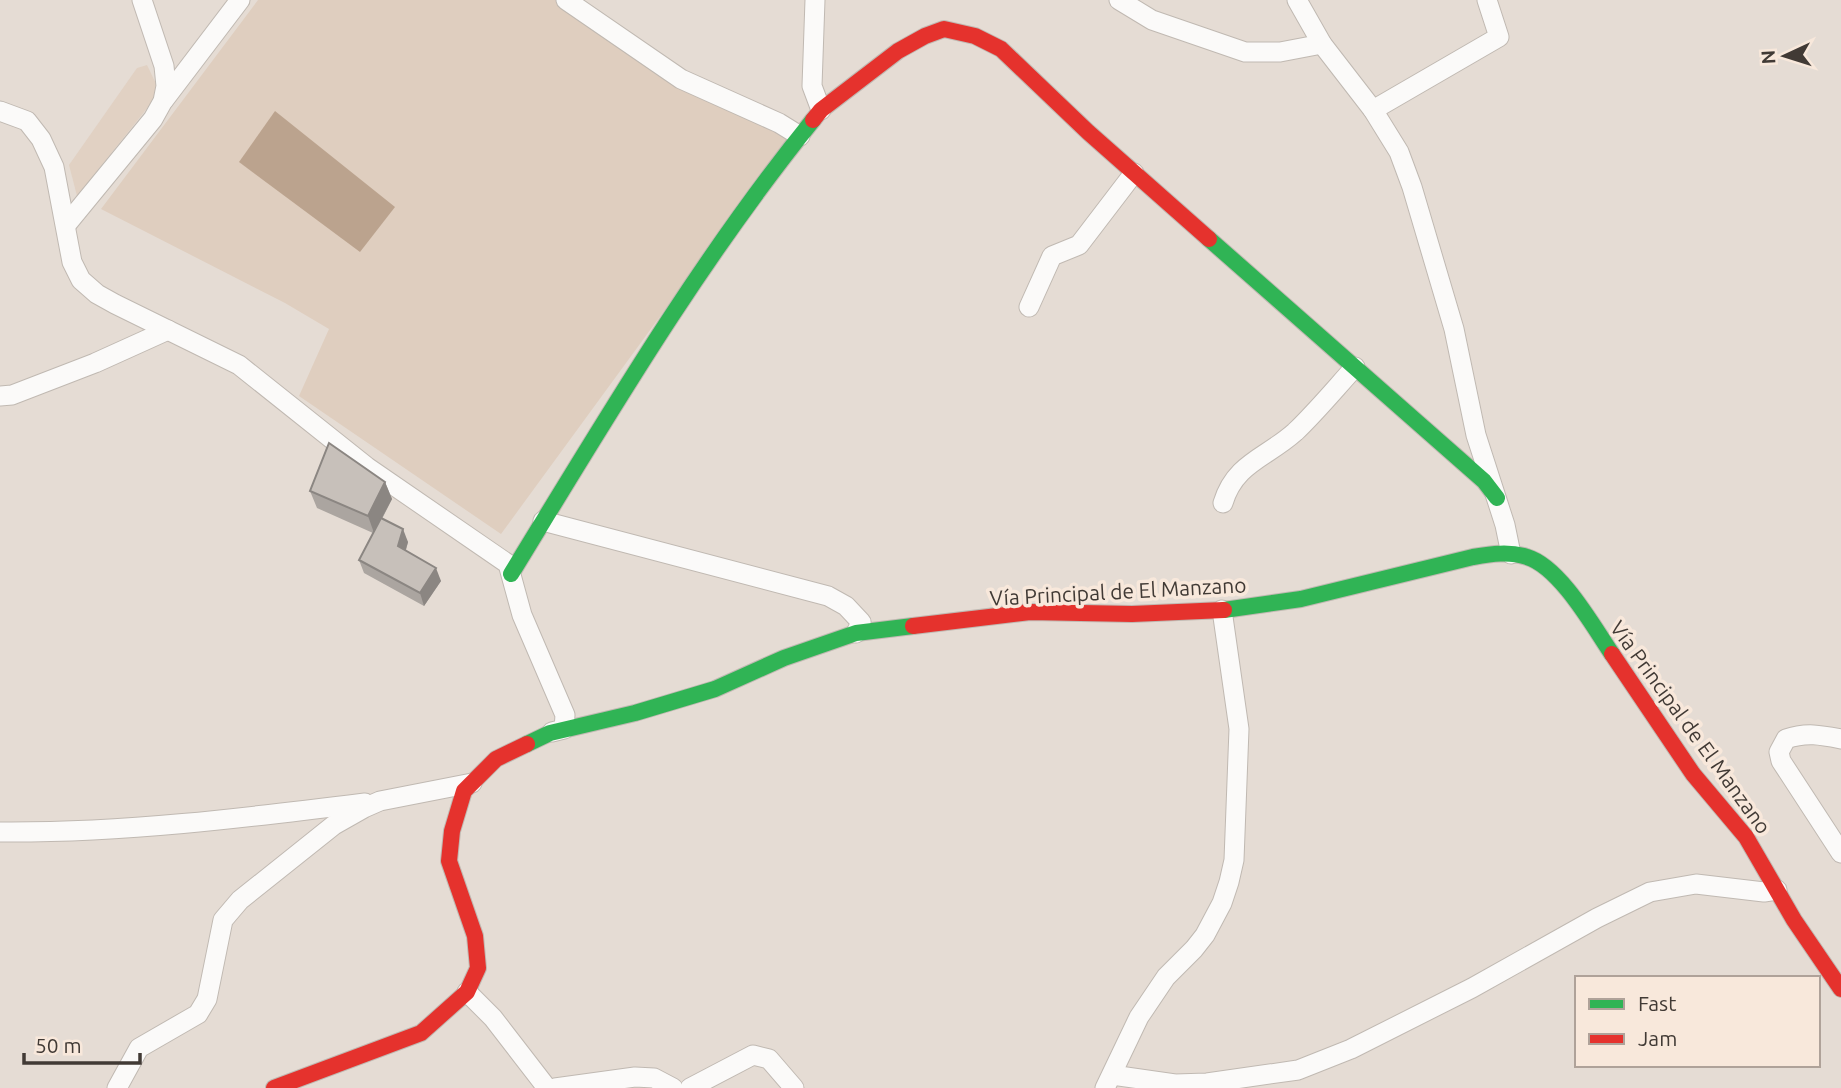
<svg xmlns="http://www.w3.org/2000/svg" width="1841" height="1088" font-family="Ubuntu,sans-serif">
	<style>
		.built { fill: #e1d1c3 }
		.green { fill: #dfcebf }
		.water { fill: #bba38e }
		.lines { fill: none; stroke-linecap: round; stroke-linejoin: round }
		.street-casing { stroke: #c0b9b2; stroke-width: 21 }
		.fast-casing { stroke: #c0b9b2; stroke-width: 18 }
		.jam-casing { stroke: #c0b9b2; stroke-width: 18 }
		.street { stroke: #fbfaf9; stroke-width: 19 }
		.fast { stroke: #30b455; stroke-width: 16 }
		.jam { stroke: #e5322d; stroke-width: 16 }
		.wall { fill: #aba5a0 }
		.shaded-wall { fill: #8b8682 }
		.building { fill: #c7c0ba; stroke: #8b8682; stroke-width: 2 }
		.labels { text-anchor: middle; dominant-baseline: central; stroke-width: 7; stroke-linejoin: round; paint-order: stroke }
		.street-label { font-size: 21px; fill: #413a35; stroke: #f8e8db }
	</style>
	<rect width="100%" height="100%" fill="#e5dcd4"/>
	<polygon class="built" points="147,65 160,92 77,196 69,165 137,68"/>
	<polygon class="green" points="258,0 558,0 800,141 732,218 501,534 299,396 329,329 285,303 101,209"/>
	<polygon class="water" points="275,111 395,207 360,252 239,162"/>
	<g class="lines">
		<g class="street-casing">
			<g id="street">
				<polyline points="566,0 681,79 779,123 800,136"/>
				<polyline points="815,0 812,86 821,110"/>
				<polyline points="1119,0 1152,20 1245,52 1280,52 1322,44"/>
				<polyline points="1297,0 1322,44 1373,110 1399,152 1412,187 1454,329 1476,435 1505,525 1511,554"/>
				<polyline points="164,100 240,0"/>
				<polyline points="1373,110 1499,37 1487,0"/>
				<polyline points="0,111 27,121 41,139 54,167 72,262 81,280 97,294 115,304 239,365 367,467 508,564 522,615 565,715 564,729 552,732"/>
				<polyline points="66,225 153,119 163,101 166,86 164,66 142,0"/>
				<polyline points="1029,307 1052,256 1079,245 1134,173"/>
				<polyline points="0,396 12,395 95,363 168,330"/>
				<path d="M1223,503C1235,463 1266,458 1295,432C1316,412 1335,389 1355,367"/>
				<polyline points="543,521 828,596 846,606 861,622 856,633"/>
				<path d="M1841,739C1821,735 1806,732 1786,739L1779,752L1781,761L1841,853"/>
				<path d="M0,832C122,833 244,818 365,803"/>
				<polyline points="467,992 493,1018 547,1088"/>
				<polyline points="1112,1075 1175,1084 1207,1083 1298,1070 1351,1049 1472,988 1597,918 1650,892 1696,884 1764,892 1777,890"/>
				<polyline points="117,1088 139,1048 198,1014 207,999 223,920 240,900 334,825 364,808 380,801 472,783"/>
				<polyline points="555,1088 635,1077 654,1078 673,1088"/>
				<polyline points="690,1088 753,1055 769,1059 794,1088"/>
				<polyline points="1105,1088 1139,1017 1166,977 1194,949 1205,935 1222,903 1229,882 1234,860 1239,729 1222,610"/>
			</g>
		</g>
		<g class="fast-casing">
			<g id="fast">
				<polyline points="1209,239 1484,481 1497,498"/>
				<path d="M511,574C606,419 698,262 813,120"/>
				<path d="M1224,610L1301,599L1473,557C1491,554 1509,551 1527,557C1560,567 1593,626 1612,654"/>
				<polyline points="527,744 550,733 635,713 715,689 784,658 856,633 913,626"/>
			</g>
		</g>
		<g class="jam-casing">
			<g id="jam">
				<polyline points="813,120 821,110 898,51 925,36 944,29 975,36 1001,49 1088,132 1209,239"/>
				<polyline points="913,626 1030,612 1132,614 1224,610"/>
				<polyline points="1612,654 1693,774 1746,837 1794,920 1841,989"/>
				<polyline points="274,1088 421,1033 467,992 478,968 475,936 449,861 452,831 464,791 496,759 527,744"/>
			</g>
		</g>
		<use href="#street" class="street"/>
		<use href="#fast" class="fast"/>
		<use href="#jam" class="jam"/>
	</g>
	<polygon class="wall" points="385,482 392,499 382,519 408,542 406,550 441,581 424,606 364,573 359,560 373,533 317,508 310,491"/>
	<g class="shaded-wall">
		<polygon points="385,482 392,499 374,533 368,516"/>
		<polygon points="403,529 408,542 403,559 398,546"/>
		<polygon points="436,568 441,581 424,606 420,593"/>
	</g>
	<g class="building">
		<polygon points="329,443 385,482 368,516 310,491"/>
		<polygon points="381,518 403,529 398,546 436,568 420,593 359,560"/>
	</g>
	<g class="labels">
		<g class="street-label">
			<text transform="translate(1118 591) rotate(-3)">Vía Principal de El Manzano</text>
			<text transform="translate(1691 727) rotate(54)">Vía Principal de El Manzano</text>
		</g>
	</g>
	<rect x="1575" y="976" width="245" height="91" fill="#f8e8db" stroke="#afa299" stroke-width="2"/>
	<rect x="1589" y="999" width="35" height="10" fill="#30b455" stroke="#afa299" stroke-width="2"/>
	<text x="1638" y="1011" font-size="21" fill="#413a35">Fast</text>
	<rect x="1589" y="1034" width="35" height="10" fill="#e5322d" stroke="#afa299" stroke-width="2"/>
	<text x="1638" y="1046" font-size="21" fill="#413a35">Jam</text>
	<g transform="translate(1785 56) rotate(266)" stroke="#f8e8db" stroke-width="5" paint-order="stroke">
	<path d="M0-5L12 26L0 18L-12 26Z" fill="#413a35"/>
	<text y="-10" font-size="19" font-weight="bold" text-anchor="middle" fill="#413a35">N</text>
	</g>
	<path d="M24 1053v10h116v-10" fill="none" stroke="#413a35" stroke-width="3.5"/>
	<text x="35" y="1053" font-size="21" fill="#413a35" stroke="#f8e8db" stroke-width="5" paint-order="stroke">50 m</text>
</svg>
